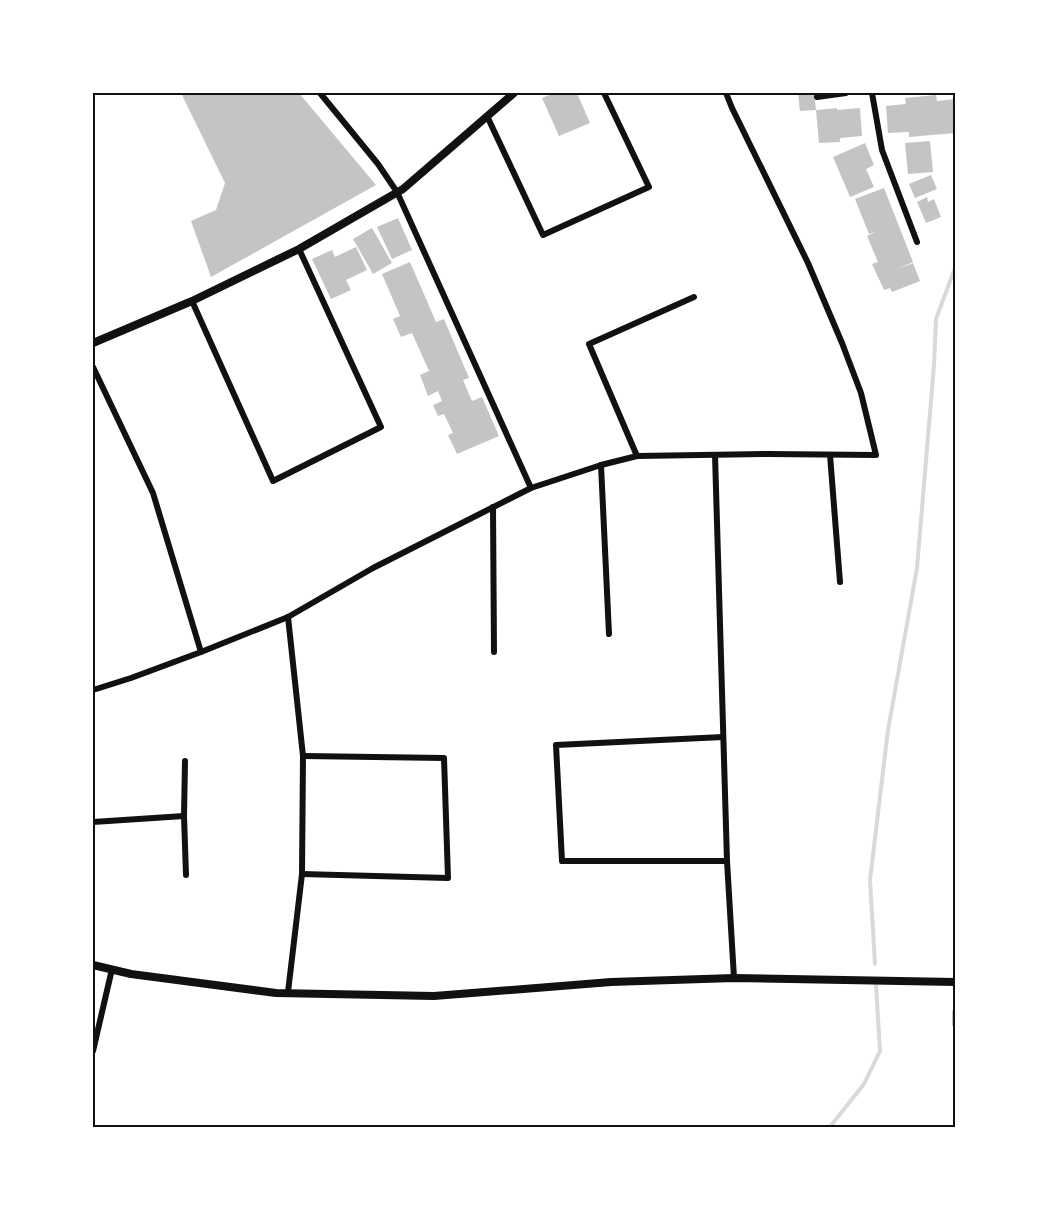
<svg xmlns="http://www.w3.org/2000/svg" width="1048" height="1221" font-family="'Alegreya Sans',sans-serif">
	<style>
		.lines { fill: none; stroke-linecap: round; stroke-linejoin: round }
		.stream { stroke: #d9d9d9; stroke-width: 4 }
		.building { fill: #c4c4c4 }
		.minor { stroke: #111; stroke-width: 6 }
		.tertiary { stroke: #111; stroke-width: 8 }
		.neatline { fill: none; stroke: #111; stroke-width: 2 }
	</style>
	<rect width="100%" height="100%" fill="#fff"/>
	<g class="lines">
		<g class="stream">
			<polyline points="875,964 870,880 888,730 917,568 934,365 936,319 955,268"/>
			<polyline points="829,1128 864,1084 880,1051 876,985"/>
		</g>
	</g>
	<g class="building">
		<polygon points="181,93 299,93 376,185 211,277 191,221 216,210 225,183"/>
		<polygon points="554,93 577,93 590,123 559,136 542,98"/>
		<polygon points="798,93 814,93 816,110 800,111"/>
		<polygon points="936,95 937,101 955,99 955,133 909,137 909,132 888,133 886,106 906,104 905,98"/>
		<polygon points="837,108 837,110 860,108 862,136 840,138 840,142 819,143 816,110"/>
		<polygon points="930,141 933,172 908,174 905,143"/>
		<polygon points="865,143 874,165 866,169 874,187 850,197 833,157"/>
		<polygon points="931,175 937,189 915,198 909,184"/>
		<polygon points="884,188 913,262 895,270 913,263 920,281 892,292 890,288 884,290 872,264 878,262 867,236 877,231 869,234 855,199"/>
		<polygon points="927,197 928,202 934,199 941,217 926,223 917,202"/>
		<polygon points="398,218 412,250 392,259 377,227"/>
		<polygon points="372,228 392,263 373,274 353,239"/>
		<polygon points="356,247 367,270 346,280 351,290 331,299 312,259 332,250 335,257"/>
		<polygon points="410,262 436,322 444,319 469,378 463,380 472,401 482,397 499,436 457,454 448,435 453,433 444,414 438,416 433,405 442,401 438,391 428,396 420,375 429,371 412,333 401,337 393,319 400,316 382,274"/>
		<polygon points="955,1010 955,1026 952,1026 952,1011"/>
	</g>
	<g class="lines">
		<g class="minor">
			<polyline points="320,93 378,164 397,192 531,488"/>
			<polyline points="872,93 882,150 917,242"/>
			<polyline points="817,97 846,93"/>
			<polyline points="487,116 543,235 649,187 604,93"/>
			<polyline points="192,301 273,481 381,427 299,249"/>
			<polyline points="93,367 153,493 201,652"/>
			<polyline points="715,455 727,861 734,978"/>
			<polyline points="830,455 840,582"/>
			<polyline points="637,456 589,344 694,297"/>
			<polyline points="601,465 609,634"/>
			<polyline points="493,507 494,652"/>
			<polyline points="288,617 303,756 302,874 288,992"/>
			<polyline points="93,690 131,678 201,652 288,617 373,568 531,488 601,465 637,456 768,454 876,455 861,393 842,343 808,263 732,108 726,93"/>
			<polyline points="723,737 556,745 562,861 727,861"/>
			<polyline points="185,761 184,816 186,875"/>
			<polyline points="93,822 184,816"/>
			<polyline points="302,874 448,878 444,758 303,756"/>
			<polyline points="93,1051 112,969"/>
		</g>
		<g class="tertiary">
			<polyline points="93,343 192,301 299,249 403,189 514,93"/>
			<polyline points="93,965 131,974 276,993 434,996 611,982 734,978 955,982"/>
		</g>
	</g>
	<rect width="1048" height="1221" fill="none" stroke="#ffffff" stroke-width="189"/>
	<rect x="94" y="94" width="860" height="1032" class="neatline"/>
</svg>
